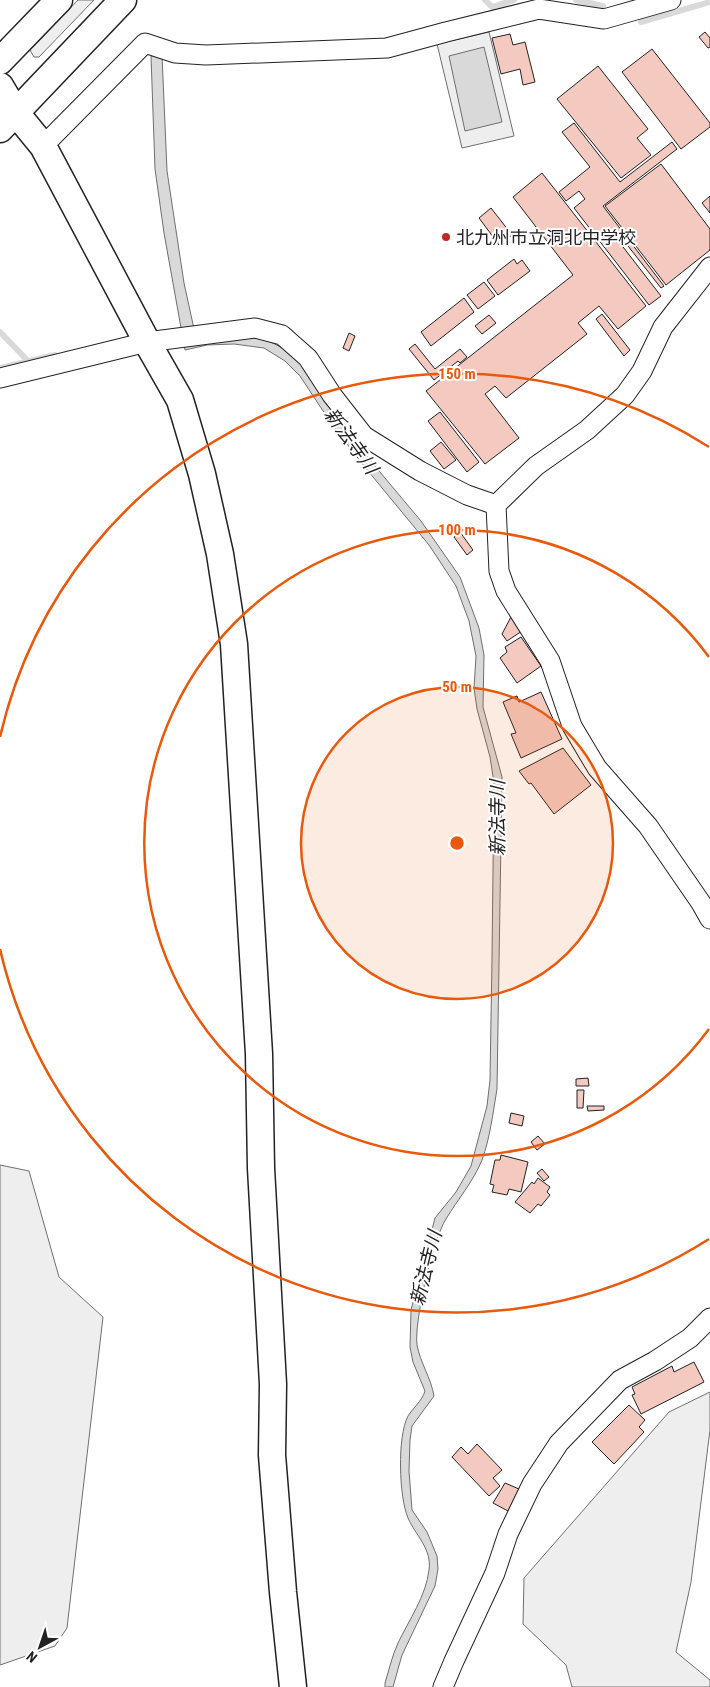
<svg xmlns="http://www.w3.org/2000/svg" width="710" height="1687" font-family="'Roboto Condensed','Noto Sans JP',sans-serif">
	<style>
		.green { fill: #eee; stroke: #6f6f6f }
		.water { fill: #d9d9d9; stroke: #6f6f6f }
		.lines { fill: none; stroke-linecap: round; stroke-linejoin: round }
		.stream { stroke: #d9d9d9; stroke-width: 6 }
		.building { fill: #f3c9c0; stroke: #222 }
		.street-casing { stroke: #222; stroke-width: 21 }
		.secondary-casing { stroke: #222; stroke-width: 29 }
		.street { stroke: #fff; stroke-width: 19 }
		.secondary { stroke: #fff; stroke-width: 26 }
		.ring { fill: none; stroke: #e8590c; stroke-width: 2.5 }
		.poi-dot { fill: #c62828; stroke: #fff; stroke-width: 2 }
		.labels { text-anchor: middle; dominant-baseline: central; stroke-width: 4; stroke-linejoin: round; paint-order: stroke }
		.poi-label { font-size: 18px; fill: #222; stroke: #fff; text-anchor: start }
		.water-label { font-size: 19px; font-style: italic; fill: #222; stroke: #fff }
		.centre { fill: #e8590c; stroke: #fff; stroke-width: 2.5 }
		.ring-label { font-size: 15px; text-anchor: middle; font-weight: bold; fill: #e8590c; stroke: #fff; stroke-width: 4; stroke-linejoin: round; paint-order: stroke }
	</style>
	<rect width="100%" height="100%" fill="#fff"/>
	<g class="green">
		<polygon points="78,0 94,0 39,57 34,57 30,50"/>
		<polygon points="489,32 514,136 462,148 437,44"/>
		<polygon points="0,1165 29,1171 59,1277 103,1317 67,1628 55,1646 0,1665"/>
		<polygon points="710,1392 710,1430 691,1582 676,1652 710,1680 710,1687 572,1687 566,1665 523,1624 524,1578 669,1412"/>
	</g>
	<g class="water">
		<polygon points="484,47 502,122 465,131 449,56"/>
		<path d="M162,55L167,171L184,283L196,338L234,335L267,340L286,350L301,365L359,447L421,521L460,577L479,628L484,655L483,707L502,777L497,1089C493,1113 490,1138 482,1160C473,1182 458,1199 446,1219C433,1239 414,1321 417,1345C420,1362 431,1378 434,1396L412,1426L410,1440L409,1471L412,1510L427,1532L437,1556L438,1569L435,1586L402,1655L393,1687H385V1683C389,1670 392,1656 398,1643C409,1620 426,1596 429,1570C432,1549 416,1536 408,1518C399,1497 397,1437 408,1416C413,1408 422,1401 425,1391L413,1362L410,1347L411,1310L435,1218L456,1192L471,1166L487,1106L490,1080L492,958L494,783L490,757L477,709L474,688L476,656L469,621L456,586L429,545L364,466L331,423L300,376L285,361L264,348L234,344L207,345L185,350L164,233L155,169L151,56Z"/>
	</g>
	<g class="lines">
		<g class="stream">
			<polyline points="485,0 492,7 514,0"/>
			<polyline points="576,0 603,6"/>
			<polyline points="641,22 710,2"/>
			<polyline points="0,332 28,361"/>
			<polyline points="0,368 55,355"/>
		</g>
	</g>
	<g class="building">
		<polygon points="705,32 710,38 710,47 708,48 699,37"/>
		<polygon points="510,34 513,45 525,42 535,82 523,85 520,69 501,74 492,38"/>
		<polygon points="652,49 710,123 710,127 681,149 622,72"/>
		<polygon points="598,66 648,129 637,138 651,155 621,178 557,99"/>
		<polygon points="574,123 620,182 672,142 677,149 603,206 664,286 661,288 617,232 613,234 661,296 649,305 574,208 585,199 579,191 566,201 559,192 590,167 562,132"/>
		<polygon points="661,164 710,229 710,250 666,285 605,206"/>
		<polygon points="542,173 646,306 618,329 599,306 578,323 587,334 506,398 495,386 485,394 519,438 485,464 426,391 573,275 513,197"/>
		<polygon points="710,196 710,213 702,203"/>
		<polygon points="491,208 512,235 499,245 479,218"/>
		<polygon points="514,259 517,264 522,260 530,271 498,295 487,280"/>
		<polygon points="484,282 495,296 478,309 467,295"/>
		<polygon points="464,298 474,312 431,346 421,332"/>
		<polygon points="602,314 630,350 624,356 596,319"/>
		<polygon points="489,315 496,323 482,334 475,326"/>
		<polygon points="349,333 355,336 349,351 343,348"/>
		<polygon points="415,344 435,369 460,349 467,357 460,363 458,361 434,380 409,349"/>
		<polygon points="440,412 479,462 467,472 428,421"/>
		<polygon points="441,442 456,460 444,469 430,451"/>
		<polygon points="460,532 473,550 467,555 454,537"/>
		<polygon points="512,615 522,631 507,641 502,634"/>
		<polygon points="521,637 541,666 517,683 500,658 507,652 505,647"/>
		<polygon points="541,692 562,739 521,758 511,734 516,733 503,702 517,696 519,702"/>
		<polygon points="563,748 591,785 554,814 531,783 529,784 519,771"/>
		<polygon points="588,1078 589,1086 576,1086 576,1079"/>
		<polygon points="577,1090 584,1090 583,1108 577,1108"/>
		<polygon points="587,1106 604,1106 604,1110 588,1111"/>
		<polygon points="511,1113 524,1116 522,1126 509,1123"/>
		<polygon points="538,1136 545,1144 537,1150 531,1142"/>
		<polygon points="501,1155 528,1162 521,1192 509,1189 507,1195 492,1192 494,1185 490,1184 495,1160 500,1160"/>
		<polygon points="542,1169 549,1177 544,1181 537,1173"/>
		<polygon points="538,1178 550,1187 547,1192 550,1195 541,1206 538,1204 530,1213 515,1202 532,1182 534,1184"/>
		<polygon points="694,1362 704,1382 641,1414 632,1395 635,1394 632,1387 672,1366 674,1372"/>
		<polygon points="629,1405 645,1420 639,1427 644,1432 614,1464 592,1442"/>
		<polygon points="477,1444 502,1470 493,1478 500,1486 489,1496 452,1457 461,1447 468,1454"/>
		<polygon points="505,1483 519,1489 508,1511 493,1503"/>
	</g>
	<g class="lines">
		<g class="street-casing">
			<g id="street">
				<polyline points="43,146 145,43 175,53 206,55 387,48 446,32 539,9 604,19 671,0"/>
				<polyline points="710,267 663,327 642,371 625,395 587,430 536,466 496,505 499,571 506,591 550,661 572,726 597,768 648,826 701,903 710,919"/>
				<polyline points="0,378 147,342 255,328 282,335 308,358 332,395 364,436 420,471 467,495 496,505"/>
				<polyline points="443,1687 454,1661 495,1573 508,1534 532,1484 559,1443 620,1380 655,1361 690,1338 710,1318"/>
			</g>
		</g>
		<g class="secondary-casing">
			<g id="secondary">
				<polyline points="0,61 59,0"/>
				<polyline points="0,86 16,113 43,146 147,342 180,400 202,474 220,554 234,644 259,1054 261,1168 273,1384 272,1455 283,1592 293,1687"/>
				<polyline points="0,129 123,0"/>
			</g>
		</g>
		<use href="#street" class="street"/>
		<use href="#secondary" class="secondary"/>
	</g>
	<circle cx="457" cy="843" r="156" fill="#e8590c" fill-opacity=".12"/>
	<g class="ring">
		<circle cx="457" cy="843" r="156"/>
		<path d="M709 1029A313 313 0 1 1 709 657"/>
		<path d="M709 1239A469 469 0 0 1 0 949M0 737A469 469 0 0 1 709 447"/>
	</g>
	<circle class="poi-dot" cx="446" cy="237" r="5"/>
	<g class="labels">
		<g class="poi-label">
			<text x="456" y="237">北九州市立洞北中学校</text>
		</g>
		<g class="water-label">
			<text transform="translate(351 441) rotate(54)">新法寺川</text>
			<text transform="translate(497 818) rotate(-90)">新法寺川</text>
			<text transform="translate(426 1268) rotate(-76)">新法寺川</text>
		</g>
	</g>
	<circle cx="457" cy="843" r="8" class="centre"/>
	<g class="ring-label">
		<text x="457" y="379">150 m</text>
		<text x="457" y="535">100 m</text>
		<text x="457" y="692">50 m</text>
	</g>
	<g transform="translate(40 1647) rotate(220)" stroke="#ffffff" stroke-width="4" paint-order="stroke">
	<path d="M0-4L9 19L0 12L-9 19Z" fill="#222222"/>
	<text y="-8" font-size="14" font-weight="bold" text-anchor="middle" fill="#222222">N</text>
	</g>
</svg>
